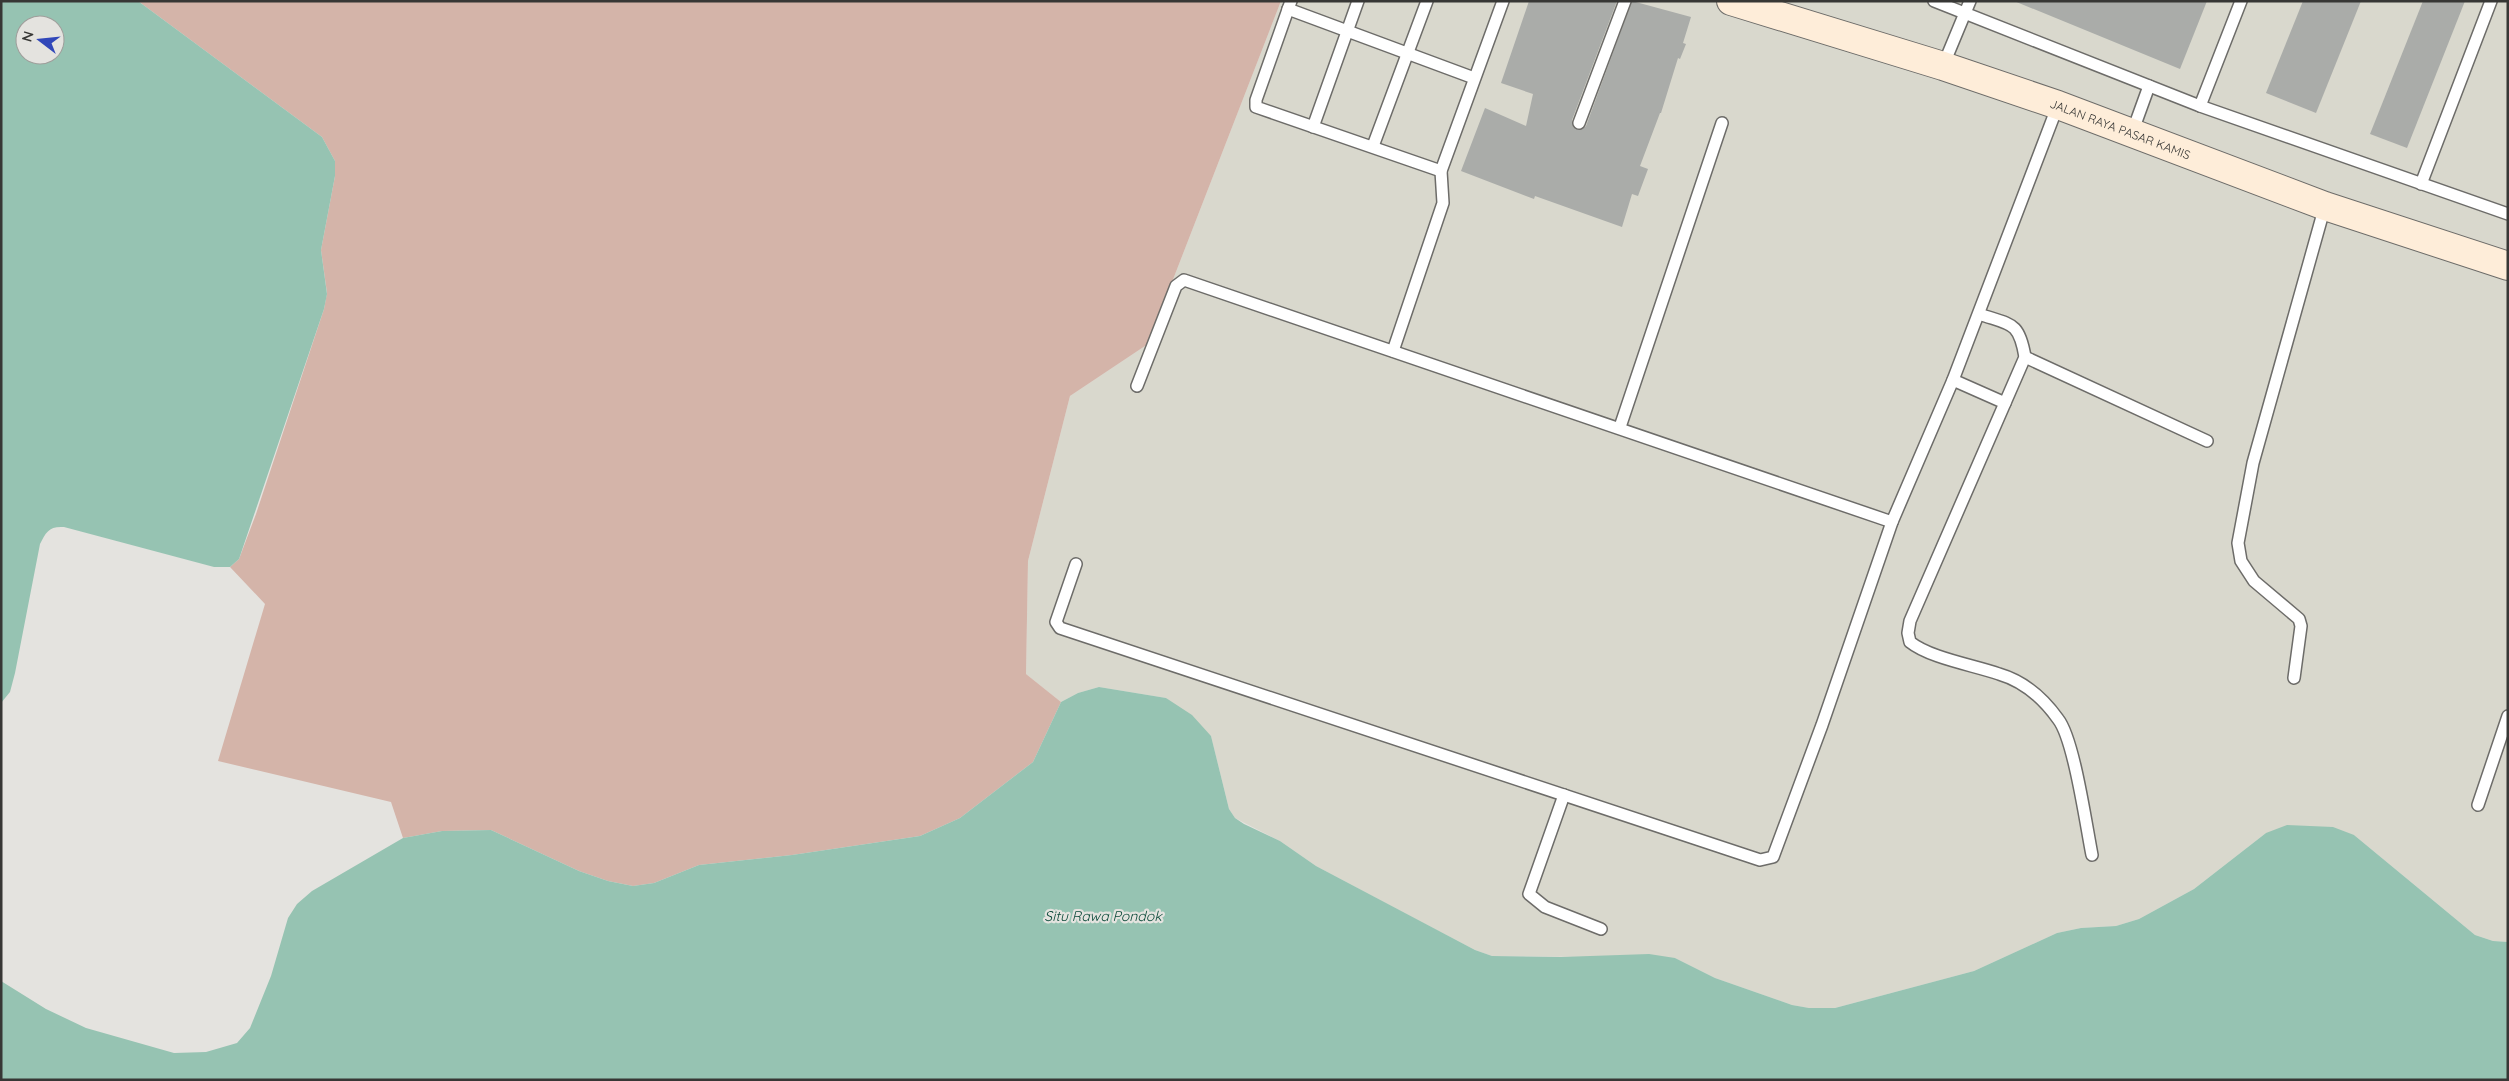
<svg xmlns="http://www.w3.org/2000/svg" width="2509" height="1081" font-family="Quicksand,sans-serif">
	<style>
		.built { fill: #d9d8cd }
		.green { fill: #d4b4a9 }
		.water { fill: #96c3b2; fill-rule: evenodd }
		.building { fill: #aaaca9 }
		.lines { fill: none; stroke-linecap: round; stroke-linejoin: round }
		.service-casing { stroke: #6d6c69; stroke-width: 14 }
		.secondary-casing { stroke: #6d6c69; stroke-width: 30 }
		.service { stroke: #fff; stroke-width: 11 }
		.secondary { stroke: #feedd9; stroke-width: 28 }
		.labels { text-anchor: middle; dominant-baseline: central; stroke-width: 4.5; stroke-linejoin: round; paint-order: stroke }
		.street-label { font-size: 12px; fill: #373735; stroke: #e4e3df }
		.water-label { font-size: 14px; font-style: italic; fill: #094938; stroke: #e4e3df }
	</style>
	<rect width="100%" height="100%" fill="#e4e3df"/>
	<polygon class="built" points="1281,1 2508,1 2508,942 2493,941 2475,935 2354,835 2266,833 2194,889 2139,919 2116,926 2081,928 2057,933 1974,971 1835,1008 1809,1008 1792,1005 1715,978 1675,958 1492,956 1475,950 1410,916 1316,866 1280,841 1235,818 1229,809 1211,736 1166,698 1099,687 1078,693 1061,702 1026,674 1028,561 1070,396 1148,344"/>
	<polygon class="green" points="138,1 1281,1 1148,344 1070,396 1028,561 1026,674 1061,702 1033,762 960,818 920,836 792,855 699,865 654,883 633,886 608,881 579,871 491,830 442,831 403,838 391,802 218,761 265,604 230,567 239,559 256,514 324,309 327,293 321,250 335,176 335,161 322,137"/>
	<g class="water">
		<path d="M1,1H138L322,137L335,161V176L321,250L327,294L324,309L239,559L230,567H214L64,527C49,526 46,532 40,544L15,673L10,692L1,703ZM25,25H55V55H25Z"/>
		<polygon points="1099,687 1166,698 1192,715 1211,736 1229,809 1235,818 1244,824 1280,841 1316,866 1475,950 1492,956 1561,957 1649,954 1675,958 1715,978 1792,1005 1809,1008 1835,1008 1974,971 2057,933 2081,928 2116,926 2139,919 2194,889 2266,833 2287,825 2333,827 2354,835 2475,935 2493,941 2508,942 2508,1080 1,1080 1,981 46,1009 86,1028 174,1053 206,1052 237,1043 250,1028 271,976 288,918 297,904 312,891 403,838 442,831 491,830 579,871 608,881 633,886 654,883 699,865 792,855 920,836 960,818 1033,762 1061,702 1078,693"/>
	</g>
	<g class="building">
		<polygon points="1529,1 1617,1 1572,120 1573,127 1580,130 1586,126 1632,1 1691,17 1683,43 1686,44 1680,59 1678,58 1661,113 1660,113 1640,166 1648,169 1638,196 1632,194 1622,227 1535,196 1534,199 1461,171 1485,108 1526,126 1533,94 1501,83"/>
		<polygon points="2014,1 2207,1 2180,69"/>
		<polygon points="2303,1 2361,1 2316,113 2266,93"/>
		<polygon points="2423,1 2465,1 2407,148 2370,134"/>
	</g>
	<g class="lines">
		<g class="service-casing">
			<g id="service">
				<polyline points="1291,1 1256,100 1256,107 1441,171"/>
				<polyline points="1934,1 2200,106 2508,214"/>
				<polyline points="1288,9 1474,78"/>
				<polyline points="1943,66 1970,1"/>
				<polyline points="2200,106 2241,1"/>
				<polyline points="1579,123 1625,1"/>
				<polyline points="1313,127 1358,1"/>
				<polyline points="2132,133 2149,86"/>
				<polyline points="1373,146 1427,1"/>
				<polyline points="2421,184 2491,1"/>
				<path d="M1979,314C2011,325 2019,321 2025,357L1910,621L1908,633L1910,642C1930,658 1973,665 1999,674C2023,681 2043,698 2058,719C2074,739 2086,825 2092,855"/>
				<polyline points="1393,351 1443,203 1441,171 1503,1"/>
				<polyline points="2025,357 2207,441"/>
				<polyline points="1953,380 2005,403"/>
				<polyline points="1137,386 1176,286 1184,280 1892,522"/>
				<polyline points="1620,427 1722,123"/>
				<polyline points="1076,564 1056,622 1060,628 1760,860 1773,857 1822,725 1892,522 1953,380 2058,105"/>
				<polyline points="2294,678 2301,626 2299,619 2254,581 2241,561 2238,543 2253,463 2325,206"/>
				<polyline points="1564,795 1529,894 1545,907 1601,929"/>
				<polyline points="2478,805 2508,716"/>
			</g>
		</g>
		<g class="secondary-casing">
			<g id="secondary">
				<path id="s1" d="M1731,1L1943,66L2058,105L2325,206L2508,266"/>
			</g>
		</g>
		<use href="#service" class="service"/>
		<use href="#secondary" class="secondary"/>
	</g>
	<g class="labels">
		<g class="street-label">
			<text stroke="none"><textPath href="#s1" startOffset="410">JALAN RAYA PASAR KAMIS</textPath></text>
		</g>
		<g class="water-label">
			<text x="1103" y="916">Situ Rawa Pondok</text>
		</g>
	</g>
	<rect width="2509" height="1081" fill="none" stroke="#373735" stroke-width="5"/>
	<g transform="translate(40 40) rotate(286)"><circle r="24" fill="#e4e3df" stroke="#9f9e9b"/>
	<path d="M0-4L9 19L0 12L-9 19Z" fill="#3147b9"/>
	<text y="-8" font-size="14" font-weight="bold" text-anchor="middle" fill="#373735">N</text>
	</g>
</svg>
